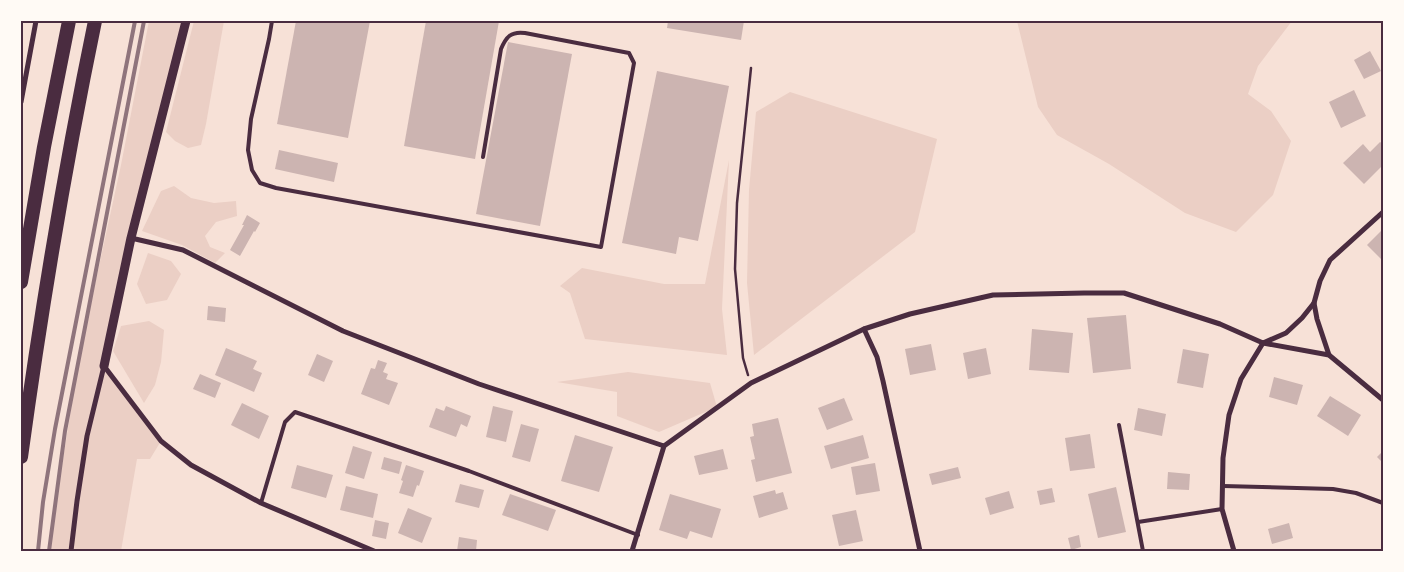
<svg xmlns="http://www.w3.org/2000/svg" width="1404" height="572" font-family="'PT Sans',sans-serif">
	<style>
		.green { fill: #ebcfc5 }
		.building { fill: #ccb4b1 }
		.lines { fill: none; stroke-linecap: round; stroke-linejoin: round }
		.path { stroke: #4a2c40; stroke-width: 2.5 }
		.service { stroke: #4a2c40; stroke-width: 4 }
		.minor { stroke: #4a2c40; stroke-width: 5 }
		.tertiary { stroke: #4a2c40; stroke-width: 9 }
		.trunk { stroke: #4a2c40; stroke-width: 14 }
		.rail { stroke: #8f747c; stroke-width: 4 }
		.neatline { fill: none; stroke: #4a2c40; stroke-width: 2 }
	</style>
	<rect width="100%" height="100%" fill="#f7e1d7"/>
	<g class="green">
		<polygon points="149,21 186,21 104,366 161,441 150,459 137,459 121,551 50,551 58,490 74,391 91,303 121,165"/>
		<polygon points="194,21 224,21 206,124 201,145 188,148 175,141 166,132"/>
		<polygon points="1017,21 1292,21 1258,66 1248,94 1271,111 1291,141 1273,195 1236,232 1185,213 1109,164 1057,135 1038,107"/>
		<polygon points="790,92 937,139 915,232 754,355 747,283 749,190 756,112"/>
		<polygon points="729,160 722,309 727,355 585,339 570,293 560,286 582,268 664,284 705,284"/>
		<polygon points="174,186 191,198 214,203 236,201 237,216 216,222 205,236 210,247 225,253 215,263 182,245 142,231 161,191"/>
		<polygon points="148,253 171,261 181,274 167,300 146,304 137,284"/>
		<polygon points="149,321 164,330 161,362 155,385 144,403 113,351 121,326"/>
		<polygon points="628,372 710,383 717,407 659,432 617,416 617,392 557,382"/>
	</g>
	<g class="building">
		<polygon points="296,21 370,21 348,138 277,124"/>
		<polygon points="426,21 499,21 475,159 404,146"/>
		<polygon points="668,21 744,21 741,40 667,28"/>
		<polygon points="508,42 572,54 540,226 476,214"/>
		<polygon points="1370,51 1381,71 1364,79 1354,60"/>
		<polygon points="657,71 729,86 698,241 679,237 676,254 622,243"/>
		<polygon points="1354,90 1366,116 1341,128 1329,102"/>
		<polygon points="1380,142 1383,144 1383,165 1364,184 1343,163 1363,144 1370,152"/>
		<polygon points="279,150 338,163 334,182 275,169"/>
		<polygon points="247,215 260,223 255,232 254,231 240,256 230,250 244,225 242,225"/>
		<polygon points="1383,229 1383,261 1367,245"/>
		<polygon points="208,306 226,308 225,322 207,320"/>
		<polygon points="1126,315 1131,369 1093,373 1087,318"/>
		<polygon points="1032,329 1073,333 1069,373 1029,370"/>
		<polygon points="931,344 936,370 910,375 905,349"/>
		<polygon points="226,348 257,361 253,369 262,373 254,392 215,375"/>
		<polygon points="986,348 991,374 968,379 963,353"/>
		<polygon points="1183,349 1209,354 1203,388 1177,383"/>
		<polygon points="317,354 333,361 324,382 308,375"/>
		<polygon points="378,360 387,363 383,372 388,374 386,379 398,383 389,405 361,394 371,368 375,369"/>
		<polygon points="200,374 221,383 215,398 193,389"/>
		<polygon points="1274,377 1303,385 1297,405 1269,397"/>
		<polygon points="1330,396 1361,415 1348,436 1317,416"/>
		<polygon points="844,398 853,420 827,430 818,408"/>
		<polygon points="242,403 269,416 259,439 231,425"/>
		<polygon points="446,406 471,416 467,427 461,424 456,437 429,427 436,408 444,411"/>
		<polygon points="493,406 513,411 506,442 486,437"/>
		<polygon points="1138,408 1166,414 1162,436 1134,430"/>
		<polygon points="778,418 792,473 756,482 751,460 755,459 750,437 754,436 752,424"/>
		<polygon points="521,424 539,429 530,462 512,457"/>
		<polygon points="1090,434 1095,468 1070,471 1065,438"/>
		<polygon points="575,435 613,447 599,492 561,481"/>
		<polygon points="863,435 869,458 831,469 824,446"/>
		<polygon points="353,446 372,452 364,479 345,473"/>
		<polygon points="723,449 728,469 699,475 694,456"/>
		<polygon points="1383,451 1383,463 1377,457"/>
		<polygon points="384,457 402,462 399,474 381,469"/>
		<polygon points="875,463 880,491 856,495 851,467"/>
		<polygon points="297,465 333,475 326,498 291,488"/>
		<polygon points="406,465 424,471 419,486 417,485 413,497 399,493 403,481 401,480"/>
		<polygon points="958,467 961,478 932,485 929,474"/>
		<polygon points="1168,472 1190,474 1189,490 1167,489"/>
		<polygon points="460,484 484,490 479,508 455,502"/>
		<polygon points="346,486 378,494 373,518 340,510"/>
		<polygon points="1116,487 1126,532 1098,538 1088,494"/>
		<polygon points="1052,488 1055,502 1040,505 1037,491"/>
		<polygon points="775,490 776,494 783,492 788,509 759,518 753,496"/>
		<polygon points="1009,491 1014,508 990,515 985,498"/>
		<polygon points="510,494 556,510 548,531 502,515"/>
		<polygon points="670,494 721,509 712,538 690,531 687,539 659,530"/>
		<polygon points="408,508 432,518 422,543 398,533"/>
		<polygon points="856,510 863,541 839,546 832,515"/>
		<polygon points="375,520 389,523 386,539 372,536"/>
		<polygon points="1289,523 1293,538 1272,544 1268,529"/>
		<polygon points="1079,535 1081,547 1071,550 1068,538"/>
		<polygon points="459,537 477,540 476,551 457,551"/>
	</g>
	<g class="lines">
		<polyline class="path" points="748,375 743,358 735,269 737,203 751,68"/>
		<g class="service">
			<path d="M272,21L269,39L251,119L248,150L252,170L260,183L276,188L601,247L634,63L629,53L525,33C511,31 506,37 501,49L483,157"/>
			<polyline points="1119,425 1143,551"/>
			<polyline points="1223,486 1333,489 1356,493 1383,503"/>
			<polyline points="261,503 285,422 295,412 469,471 638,535"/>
			<polyline points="1138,522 1222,509"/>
		</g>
		<g class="minor">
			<polyline points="21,102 36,21"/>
			<polyline points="131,238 183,250 343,331 479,384 664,446"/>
			<polyline points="864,329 877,357 883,381 920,551"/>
			<polyline points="1263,343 1286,333 1302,318 1314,303"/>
			<polyline points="1329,355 1317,319 1314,303 1320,281 1330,260 1383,212"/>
			<polyline points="104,366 161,441 191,465 261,503 374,551"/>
			<polyline points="71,551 77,501 87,436 104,366"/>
			<polyline points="632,551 664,446 751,383 864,329 910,314 993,295 1084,293 1124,293 1220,324 1263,343 1329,355 1383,400"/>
			<polyline points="1234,551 1222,509 1223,458 1229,415 1241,379 1263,343"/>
		</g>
		<polyline class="tertiary" points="104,366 131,238 186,21"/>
		<g class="trunk">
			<polyline points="21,282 44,147 69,21"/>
			<path d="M21,457C41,311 65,166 95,21"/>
		</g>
		<g class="rail">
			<polyline points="38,551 43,502 55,429 135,21"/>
			<polyline points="49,551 65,431 144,21"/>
		</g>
	</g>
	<rect width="1404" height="572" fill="none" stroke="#fffaf5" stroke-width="45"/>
	<rect x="22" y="22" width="1360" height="528" class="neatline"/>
</svg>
